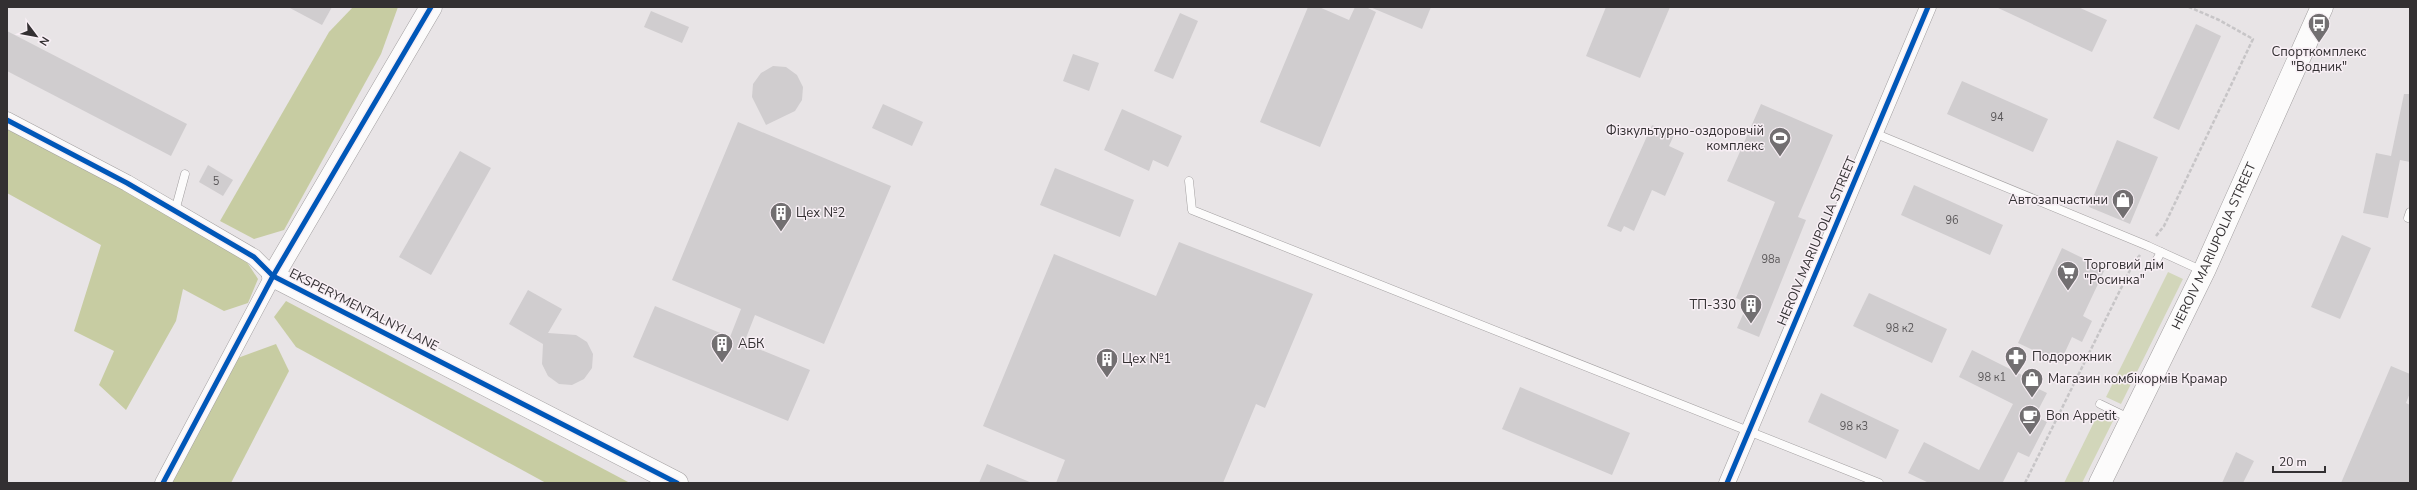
<svg xmlns="http://www.w3.org/2000/svg" width="2417" height="490" font-family="'Nunito Sans',sans-serif">
	<style>
		.green { fill: #d2d6ba }
		.forest { fill: #c7cca2 }
		.building { fill: #d0cdcf }
		.lines { fill: none; stroke-linecap: round; stroke-linejoin: round }
		.lane-casing { stroke: #a29fa0; stroke-width: 9 }
		.street-casing { stroke: #a29fa0; stroke-width: 17 }
		.secondary-casing { stroke: #a29fa0; stroke-width: 23 }
		.path { stroke: #c7c5c7; stroke-width: 2.5; stroke-dasharray: 4 2; stroke-linecap: butt }
		.lane { stroke: #fcfbfb; stroke-width: 8 }
		.street { stroke: #fcfbfb; stroke-width: 16 }
		.secondary { stroke: #fcfbfb; stroke-width: 22 }
		.cycleway-casing { stroke: #f8eff5; stroke-width: 8 }
		.cycleway { stroke: #0057b8; stroke-width: 5 }
		.labels { text-anchor: middle; dominant-baseline: central; stroke-width: 3; stroke-linejoin: round; paint-order: stroke }
		.number-label { font-size: 11px; fill: #5b585a }
		.poi-label { font-size: 13px; fill: #333032; stroke: #f8eff5; text-anchor: start }
		.street-label { font-size: 13px; fill: #333032; stroke: #f8eff5 }
	</style>
	<rect width="100%" height="100%" fill="#e8e4e6"/>
	<g class="green">
		<polygon points="2168,272 2183,279 2121,404 2106,397"/>
		<polygon points="2098,414 2113,421 2082,483 2064,483"/>
	</g>
	<g class="forest">
		<polygon points="353,7 398,7 381,54 284,230 254,239 220,221 329,32"/>
		<polygon points="7,126 138,196 245,259 258,279 248,303 224,311 183,289 176,321 126,410 99,385 114,351 74,331 101,245 7,193"/>
		<polygon points="286,301 630,483 546,483 296,347 274,317"/>
		<polygon points="276,344 289,371 231,483 169,483 235,359"/>
	</g>
	<g class="building">
		<polygon points="288,7 332,7 322,25"/>
		<polygon points="1308,7 1319,7 1349,20 1355,7 1366,7 1376,12 1320,147 1260,122"/>
		<polygon points="1370,7 1431,7 1422,29"/>
		<polygon points="1606,7 1670,7 1640,78 1586,56"/>
		<polygon points="1996,7 2078,7 2107,20 2092,52"/>
		<polygon points="651,11 689,27 682,43 644,27"/>
		<polygon points="1180,13 1198,21 1173,79 1154,71"/>
		<polygon points="2196,24 2221,36 2179,130 2153,118"/>
		<polygon points="7,31 187,124 171,156 7,71"/>
		<polygon points="1073,54 1099,63 1089,91 1063,81"/>
		<polygon points="773,66 786,67 797,75 803,87 802,100 795,111 766,125 752,97 753,84 761,73"/>
		<polygon points="1962,81 2048,119 2033,152 1947,114"/>
		<polygon points="2404,94 2410,94 2410,162 2400,160 2388,218 2363,213 2376,153 2391,156"/>
		<polygon points="883,104 923,122 912,146 872,128"/>
		<polygon points="1761,104 1833,135 1798,217 1806,220 1759,337 1737,328 1748,303 1736,298 1775,202 1727,181"/>
		<polygon points="1122,109 1182,136 1168,167 1153,160 1149,171 1104,150"/>
		<polygon points="738,122 891,186 824,344 755,315 744,343 810,370 788,421 633,357 655,306 730,337 741,309 672,280"/>
		<polygon points="1652,125 1674,135 1669,146 1684,153 1665,196 1652,190 1634,231 1624,226 1621,232 1607,226"/>
		<polygon points="2117,140 2158,157 2130,224 2089,207"/>
		<polygon points="460,151 491,168 431,275 399,257"/>
		<polygon points="208,165 233,180 223,196 199,182"/>
		<polygon points="1055,168 1134,200 1120,237 1040,205"/>
		<polygon points="1914,185 2003,225 1990,255 1901,215"/>
		<polygon points="2342,235 2371,248 2340,319 2311,307"/>
		<polygon points="1179,242 1313,294 1265,408 1256,404 1223,483 1056,483 1065,460 983,426 1054,254 1156,296"/>
		<polygon points="2062,248 2105,269 2083,316 2092,321 2082,342 2072,337 2060,363 2018,343"/>
		<polygon points="528,290 562,309 548,333 576,335 587,342 593,354 592,368 584,379 572,385 559,384 548,376 542,364 543,344 509,324"/>
		<polygon points="1869,293 1947,329 1932,363 1853,326"/>
		<polygon points="1972,350 2026,377 2024,382 2047,393 2035,416 2047,422 2029,457 2018,452 2003,482 2005,483 1929,483 1908,473 1924,442 1979,470 2013,404 1959,377"/>
		<polygon points="2391,366 2410,374 2410,393 2406,403 2410,405 2410,483 2341,483"/>
		<polygon points="1520,387 1630,433 1612,475 1502,429"/>
		<polygon points="1821,393 1899,430 1886,459 1808,422"/>
		<polygon points="2236,452 2254,461 2243,483 2222,483"/>
		<polygon points="987,464 1032,483 979,483"/>
	</g>
	<g class="lines">
		<g class="lane-casing">
			<g id="lane">
				<polyline points="1874,133 2148,246 2203,271"/>
				<polyline points="1189,181 1192,210 1879,483"/>
				<polyline points="175,211 185,174"/>
				<polyline points="2408,218 2410,212"/>
				<polyline points="2154,265 2161,252"/>
				<polyline points="2100,404 2131,419"/>
			</g>
		</g>
		<g class="street-casing">
			<g id="street">
				<polyline points="7,120 127,183 254,257 273,276 163,483"/>
				<polyline points="1727,483 1928,7"/>
			</g>
		</g>
		<g class="secondary-casing">
			<g id="secondary">
				<polyline points="431,7 273,276 677,483"/>
				<path id="s1" d="M2100,483L2204,271L2322,7"/>
			</g>
		</g>
		<g class="path">
			<polyline points="2156,236 2164,226 2253,39 2219,20 2189,7"/>
			<polyline points="2025,483 2133,264 2140,255"/>
		</g>
		<use href="#lane" class="lane"/>
		<use href="#street" class="street"/>
		<use href="#secondary" class="secondary"/>
		<g class="cycleway-casing">
			<g id="cycleway">
				<polyline points="7,120 127,183 254,257 273,276 677,483"/>
				<polyline points="163,483 273,276 431,7"/>
				<polyline points="1727,483 1928,7"/>
			</g>
		</g>
		<use href="#cycleway" class="cycleway"/>
	</g>
	<defs>
		<g id="bus-pin" transform="scale(1.15)"><path d="M0 17L-7.5 6A9.5 9.5 0 1 1 7.5 6Z" fill="#726f71" stroke="#f8eff5"/><path d="M-5-6H5V4H4V6H2V4H-2V6H-4V4H-5ZM-3.5-4V0h7V-4ZM-3.5 1.2v1.5H-2V1.2ZM2 1.2v1.5H3.5V1.2Z" fill="#fff"/></g>
		<g id="stadium-pin" transform="scale(1.15)"><path d="M0 17L-7.5 6A9.5 9.5 0 1 1 7.5 6Z" fill="#726f71" stroke="#f8eff5"/><path d="M0-5a6.5 5 0 1 0 0 10a6.5 5 0 1 0 0-10ZM-3.5-1.8h7v3.6h-7Z" fill="#fff"/></g>
		<g id="shop-pin" transform="scale(1.15)"><path d="M0 17L-7.5 6A9.5 9.5 0 1 1 7.5 6Z" fill="#726f71" stroke="#f8eff5"/><path d="M-5-2.5h2.3a2.7 3.5 0 0 1 5.4 0H5L5.5 6h-11ZM-1.5-2.5h3a1.5 2.3 0 0 0-3 0Z" fill="#fff"/></g>
		<g id="building-pin" transform="scale(1.15)"><path d="M0 17L-7.5 6A9.5 9.5 0 1 1 7.5 6Z" fill="#726f71" stroke="#f8eff5"/><path d="M-4-6H4V6H1V3H-1V6H-4ZM-2.5-4.3h1.7v1.8h-1.7ZM.8-4.3h1.7v1.8H.8ZM-2.5-1h1.7V.8h-1.7ZM.8-1h1.7V.8H.8Z" fill="#fff"/></g>
		<g id="supermarket-pin" transform="scale(1.15)"><path d="M0 17L-7.5 6A9.5 9.5 0 1 1 7.5 6Z" fill="#726f71" stroke="#f8eff5"/><path d="M-6-5.5h2.5l.6 2H6L4.5 2H-2.5L-4.4-4H-6ZM-1.5 3.2a1.3 1.3 0 1 0 .1 0ZM3 3.2a1.3 1.3 0 1 0 .1 0Z" fill="#fff"/></g>
		<g id="pharmacy-pin" transform="scale(1.15)"><path d="M0 17L-7.5 6A9.5 9.5 0 1 1 7.5 6Z" fill="#726f71" stroke="#f8eff5"/><path d="M-2-6h4v4h4v4h-4v4h-4v-4h-4v-4h4Z" fill="#fff"/></g>
		<g id="cafe-pin" transform="scale(1.15)"><path d="M0 17L-7.5 6A9.5 9.5 0 1 1 7.5 6Z" fill="#726f71" stroke="#f8eff5"/><path d="M-5.5-4.5H6V0H3Q3 3.5 0 3.5H-2.5Q-5.5 3.5-5.5 0ZM3-3.2v2h1.7v-2ZM-6 4.5H4V6H-6Z" fill="#fff"/></g>
	</defs>
	<g fill-rule="evenodd">
		<use href="#bus-pin" x="2319" y="24"/>
		<use href="#stadium-pin" x="1780" y="138"/>
		<use href="#shop-pin" x="2123" y="200"/>
		<use href="#building-pin" x="781" y="213"/>
		<use href="#supermarket-pin" x="2068" y="272"/>
		<use href="#building-pin" x="1751" y="305"/>
		<use href="#building-pin" x="722" y="344"/>
		<use href="#pharmacy-pin" x="2016" y="357"/>
		<use href="#building-pin" x="1107" y="359"/>
		<use href="#shop-pin" x="2032" y="379"/>
		<use href="#cafe-pin" x="2030" y="416"/>
	</g>
	<g class="labels">
		<g class="number-label">
			<text x="1997" y="117">94</text>
			<text x="216" y="181">5</text>
			<text x="1952" y="220">96</text>
			<text x="1771" y="259">98а</text>
			<text x="1900" y="328">98 к2</text>
			<text x="1992" y="377">98 к1</text>
			<text x="1854" y="426">98 к3</text>
		</g>
		<g class="poi-label">
			<text x="2319" y="52" text-anchor="middle">Спорткомплекс<tspan x="2319" dy="15">"Водник"</tspan></text>
			<text x="1764" y="131" text-anchor="end">Фізкультурно-оздоровчій<tspan x="1764" dy="15">комплекс</tspan></text>
			<text x="2108" y="200" text-anchor="end">Автозапчастини</text>
			<text x="796" y="213">Цех №2</text>
			<text x="2084" y="265">Торговий дім<tspan x="2084" dy="15">"Росинка"</tspan></text>
			<text x="1736" y="305" text-anchor="end">ТП-330</text>
			<text x="738" y="344">АБК</text>
			<text x="2032" y="357">Подорожник</text>
			<text x="1122" y="359">Цех №1</text>
			<text x="2048" y="379">Магазин комбікормів Крамар</text>
			<text x="2046" y="416">Bon Appetit</text>
		</g>
		<g class="street-label">
			<text transform="translate(1817 241) rotate(-67)">HEROIV MARIUPOLIA STREET</text>
			<text stroke="none"><textPath href="#s1" startOffset="263">HEROIV MARIUPOLIA STREET</textPath></text>
			<text transform="translate(364 310) rotate(27)">EKSPERYMENTALNYI LANE</text>
		</g>
	</g>
	<rect width="2417" height="490" fill="none" stroke="#333032" stroke-width="16"/>
	<g transform="translate(36 36) rotate(122)" stroke="#f8eff5" stroke-width="3" paint-order="stroke">
	<path d="M0-3L7 15L0 10L-7 15Z" fill="#333032"/>
	<text y="-6" font-size="11" font-weight="bold" text-anchor="middle" fill="#333032">N</text>
	</g>
	<path d="M2273 466v6h52v-6" fill="none" stroke="#333032" stroke-width="2"/>
	<text x="2279" y="466" font-size="12" fill="#333032" stroke="#f8eff5" stroke-width="3" paint-order="stroke">20 m</text>
</svg>
